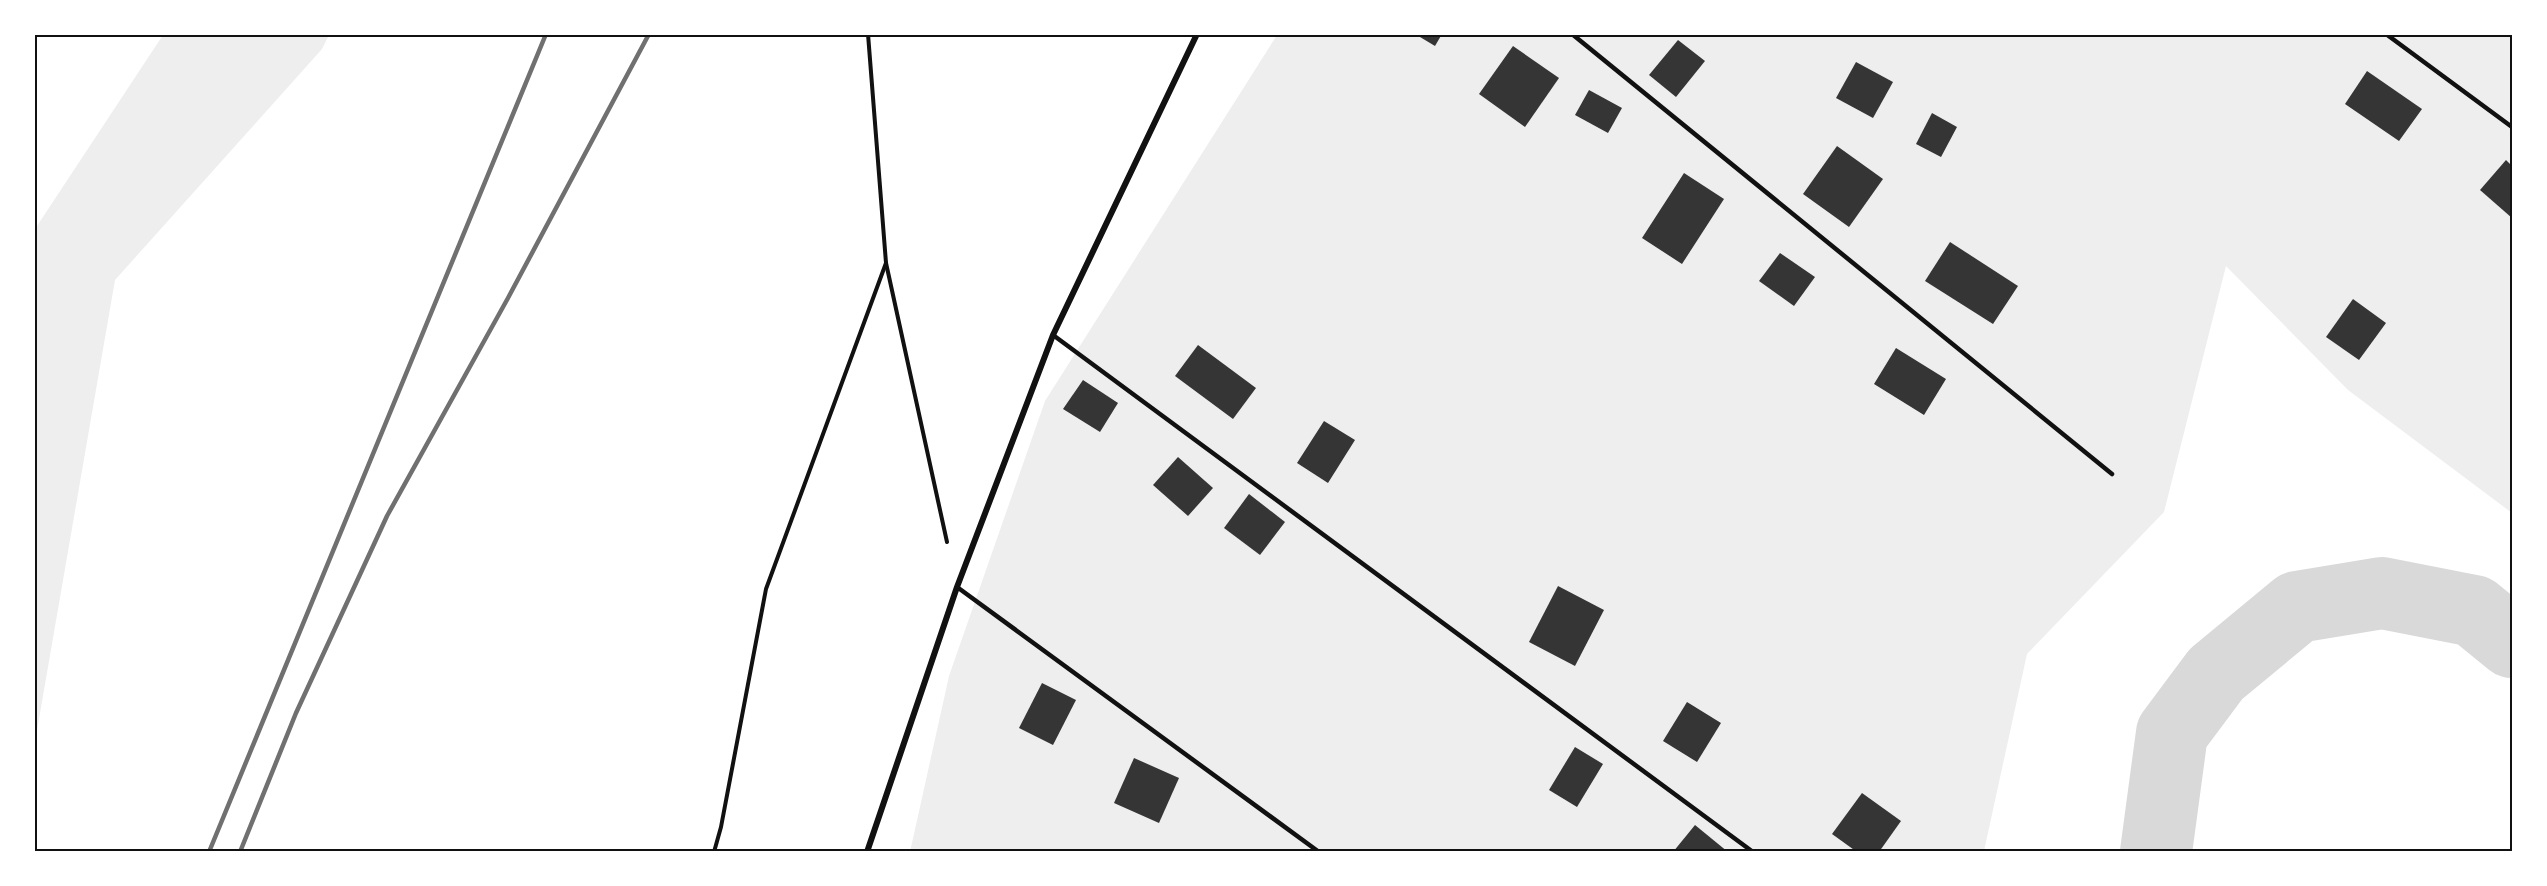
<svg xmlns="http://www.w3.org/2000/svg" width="2547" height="886" font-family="Inter,sans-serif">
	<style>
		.green { fill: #eee }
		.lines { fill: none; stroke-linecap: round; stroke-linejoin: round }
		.river { stroke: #d9d9d9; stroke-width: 72 }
		.building { fill: #353535 }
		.path { stroke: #111; stroke-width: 4 }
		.service { stroke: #111; stroke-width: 4.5 }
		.minor { stroke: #111; stroke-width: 6 }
		.rail { stroke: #707070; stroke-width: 4.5 }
		.neatline { fill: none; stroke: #111; stroke-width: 2 }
	</style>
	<rect width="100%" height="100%" fill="#fff"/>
	<g class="green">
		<polygon points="163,35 329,35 322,49 115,280 35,742 35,229"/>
		<polygon points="1277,35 2512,35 2512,513 2348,390 2226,266 2164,512 2027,654 1984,851 910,852 949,676 1045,401"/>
	</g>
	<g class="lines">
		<polyline class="river" points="2156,852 2172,733 2216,674 2297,607 2382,593 2474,611 2512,642"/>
	</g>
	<g class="building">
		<polygon points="1415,34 1442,34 1435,46"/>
		<polygon points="1678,40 1705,61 1676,97 1649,75"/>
		<polygon points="1513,46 1559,78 1525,127 1479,94"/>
		<polygon points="1856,62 1893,82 1873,118 1836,98"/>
		<polygon points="2367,71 2422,109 2399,141 2345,104"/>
		<polygon points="1589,90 1622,108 1608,133 1575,115"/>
		<polygon points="1932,113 1957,127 1941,157 1916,144"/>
		<polygon points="1837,146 1883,179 1849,227 1803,194"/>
		<polygon points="2506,160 2512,166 2512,218 2480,190"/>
		<polygon points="1684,173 1724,199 1682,264 1642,238"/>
		<polygon points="1950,242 2018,286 1993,324 1925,281"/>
		<polygon points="1780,253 1815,277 1794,306 1759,281"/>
		<polygon points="2353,299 2386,323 2359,360 2326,337"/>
		<polygon points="1198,345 1256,388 1233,419 1175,376"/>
		<polygon points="1896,348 1946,379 1924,415 1874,384"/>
		<polygon points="1083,380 1118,403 1100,432 1063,409"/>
		<polygon points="1324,421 1355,440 1328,483 1297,463"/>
		<polygon points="1178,457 1213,488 1188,516 1153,485"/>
		<polygon points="1249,494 1285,522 1260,555 1224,528"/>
		<polygon points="1558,586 1604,610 1575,666 1529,642"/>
		<polygon points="1042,683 1076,700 1053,745 1019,728"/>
		<polygon points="1687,702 1721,723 1697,762 1663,741"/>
		<polygon points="1575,747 1603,764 1577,807 1549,790"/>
		<polygon points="1134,758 1179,778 1159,823 1114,803"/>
		<polygon points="1862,793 1901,821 1879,852 1857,852 1832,834"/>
		<polygon points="1695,825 1728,852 1673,852"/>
	</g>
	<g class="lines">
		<g class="path">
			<polyline points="868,34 886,263 947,542"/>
			<polyline points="714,852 721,827 766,589 886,263"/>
		</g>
		<g class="service">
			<polyline points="1572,34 2112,474"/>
			<polyline points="2386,34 2512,127"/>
			<polyline points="1053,335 1753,852"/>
			<polyline points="957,587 1319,852"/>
		</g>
		<polyline class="minor" points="867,852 957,587 1053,335 1197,34"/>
		<g class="rail">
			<polyline points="209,852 546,34"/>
			<polyline points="240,852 296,713 387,516 508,298 649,34"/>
		</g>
	</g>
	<rect width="2547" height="886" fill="none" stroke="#ffffff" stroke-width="72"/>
	<rect x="36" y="36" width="2475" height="814" class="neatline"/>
</svg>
